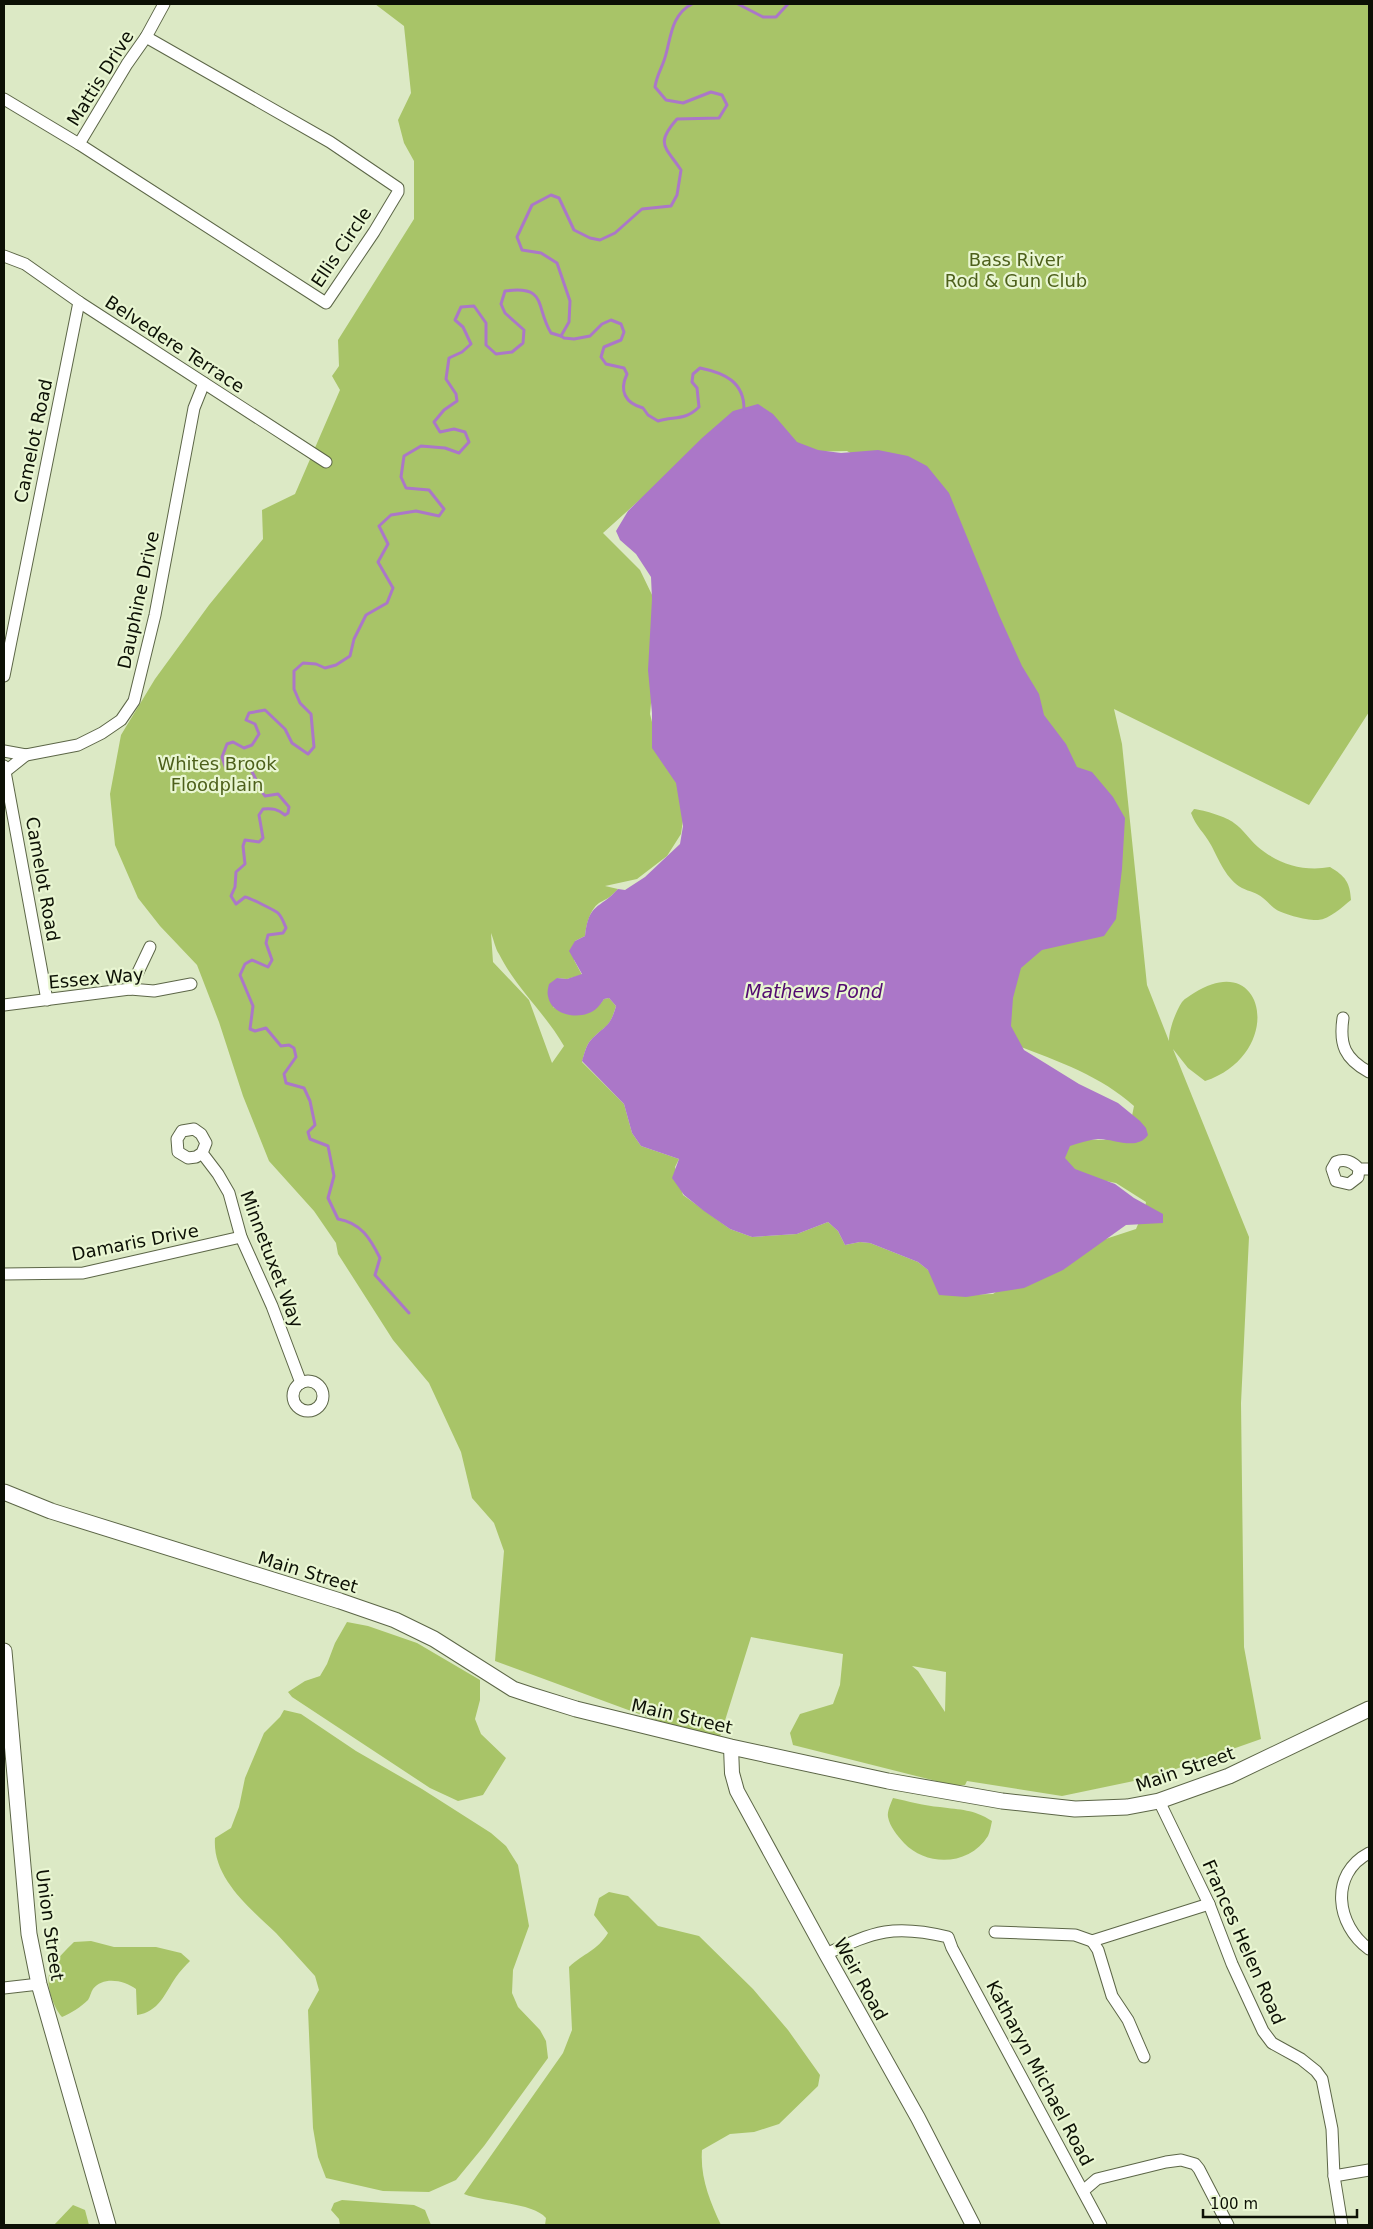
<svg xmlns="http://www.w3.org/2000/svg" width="1373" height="2229" font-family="'DejaVu Sans',sans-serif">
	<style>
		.green { fill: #a8c468; fill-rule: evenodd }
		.water { fill: #ab77c8 }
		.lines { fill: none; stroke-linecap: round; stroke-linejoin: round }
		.stream { stroke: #ab77c8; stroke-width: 3 }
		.minor-casing { stroke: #5c6647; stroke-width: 13 }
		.tertiary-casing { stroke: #5c6647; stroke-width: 16 }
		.secondary-casing { stroke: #5c6647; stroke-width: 17 }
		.minor { stroke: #fff; stroke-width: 11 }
		.tertiary { stroke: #fff; stroke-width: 14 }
		.secondary { stroke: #fff; stroke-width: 15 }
		.labels { text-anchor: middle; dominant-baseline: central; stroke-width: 4.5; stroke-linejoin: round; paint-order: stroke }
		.street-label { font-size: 18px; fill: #0c1005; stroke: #e9f6d2 }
		.park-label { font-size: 18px; fill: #4d601b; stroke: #e9f6d2 }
		.water-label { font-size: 19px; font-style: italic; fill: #530b71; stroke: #e9f6d2 }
	</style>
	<rect width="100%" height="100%" fill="#dce9c5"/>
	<g class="green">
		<path d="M375,4H1369V712L1309,805L1114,709L1122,744L1147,985L1169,1041C1169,1030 1175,1013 1182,1002C1185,998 1190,996 1194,993C1266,947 1286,1054 1205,1081L1188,1068L1173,1049L1249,1237L1241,1403L1244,1647L1261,1739L1153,1777L1062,1796L967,1781L965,1785H952L793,1745L790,1733L800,1714L833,1704L840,1685L843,1654L751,1637L718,1743L495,1661L504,1551L494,1523L472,1498L461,1452L429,1383L393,1340L338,1254L336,1243L314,1211L269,1161L243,1096L219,1022L197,965L160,926L138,898L115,845L110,794L121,735L155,679L209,605L263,539L262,510L295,494L340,390L332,376L339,366L338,340L414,219V161L404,143L398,120L411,93L404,26ZM737,412L798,452L847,451L893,477L1064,748L997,1001L1015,1045C1056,1060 1102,1077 1134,1106L1129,1131L1104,1140L1070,1139L1043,1183L1095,1179L1116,1183L1146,1202L1145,1208L1136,1229L1075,1249L1024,1272L993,1294L960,1295L918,1262L870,1243L860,1242L845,1245L838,1231L828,1222L797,1234L752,1237L730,1229L683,1195L675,1167L679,1159L641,1146L632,1133L624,1104L582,1062C584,1055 586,1045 591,1040C606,1024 609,1030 616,1006L609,998L604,999C590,1018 573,1018 553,1007L557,978L567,979L582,975L574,960L575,941L585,936C586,925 590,909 599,903C607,899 612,896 618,889L605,886L637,879L667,856L681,834L684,813L674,771L654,730L650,714L652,692L654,599L640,570L603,533ZM491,933C494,940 495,948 499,954C516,988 545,1013 564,1046L552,1063L529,1000L493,962ZM912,1666L946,1672L945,1712L918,1671Z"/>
		<path d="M1194,809C1204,810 1227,817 1234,823C1243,829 1250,840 1258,847C1278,864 1304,872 1330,867C1345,876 1350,882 1351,900C1342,907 1330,919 1318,920C1309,921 1281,914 1274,908C1270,905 1267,901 1263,898C1256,892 1250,892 1242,888C1226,879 1219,860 1211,845C1204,832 1196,827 1191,813Z"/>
		<polygon points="347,1622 368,1626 417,1643 480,1680 480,1700 475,1719 481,1734 506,1758 483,1795 458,1801 430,1788 292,1697 288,1692 305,1681 320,1676 327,1664 335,1643"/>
		<path d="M284,1710L301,1714L356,1751L422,1789L491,1833L506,1846L518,1865L529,1926L513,1970L512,1993L518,2007L540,2030L546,2041L548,2058L484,2146L456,2180L429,2192L383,2191L326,2178L318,2157L313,2128L308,2010L319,1990L315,1976C302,1962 289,1947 276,1933C250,1908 212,1878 215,1838L231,1828L239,1807L245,1778L264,1733L280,1717Z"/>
		<path d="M893,1798C908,1801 924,1806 940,1807C961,1810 973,1809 992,1821C991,1825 990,1832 988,1836C969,1866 927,1867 904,1843C897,1835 890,1827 888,1817C887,1811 891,1803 893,1798Z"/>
		<path d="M609,1892L628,1896L658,1926L699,1936L753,1989L788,2030L820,2075L818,2086L779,2124L754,2132L730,2134L702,2150C700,2178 710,2201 721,2225H545L546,2218C532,2202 487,2203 464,2194L563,2053L572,2030L569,1967C584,1953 597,1951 608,1933L594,1915L599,1898Z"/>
		<path d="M91,1941L114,1947H156L181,1953L190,1961C185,1966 180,1971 176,1977C165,1993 159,2012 137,2015L136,1989C124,1980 103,1976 93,1989C91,1992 90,1997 88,2000C81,2007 71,2013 62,2017C53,2007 44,1982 51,1969C57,1958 66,1950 74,1942Z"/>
		<polygon points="342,2200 414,2205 425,2210 431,2225 340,2225 339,2219 331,2210 334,2203"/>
		<polygon points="73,2205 85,2210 89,2225 54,2225"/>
	</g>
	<path class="water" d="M758,404L773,414L797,442L818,450L841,453L878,450L908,456L927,466L949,493L999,615L1022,666L1039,694L1044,715L1066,744L1077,767L1092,772L1113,797L1125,818L1122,869L1116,919L1104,936L1042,950L1021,968L1013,998L1011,1026L1024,1050L1079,1084L1118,1103L1140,1121L1146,1128L1148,1135C1137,1151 1115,1139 1098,1139C1089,1140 1079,1143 1070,1146L1065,1158L1075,1169L1115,1184L1134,1198L1163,1214V1223L1126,1225L1063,1270L1024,1288L966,1297L939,1295L928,1270L918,1262L870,1243L860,1242L845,1245L838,1231L828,1222L797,1234L752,1237L730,1229L704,1211L684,1195L672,1178L679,1159L641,1146L632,1133L624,1104L582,1061C584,1055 586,1045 591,1040C605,1025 610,1028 616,1006L609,998L604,999C602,1002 599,1006 597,1008C584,1021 551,1017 548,996C547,993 548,988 549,984L557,978L567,979L582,974L569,951L575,941L585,936C589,902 599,910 618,889L625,890L645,877L680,844L683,826L676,783L652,748V713L648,670L652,599L651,577L636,554L620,540L616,531L628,511L702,438L733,411Z"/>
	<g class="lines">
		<g class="stream">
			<polyline points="738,4 763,17 776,17 788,4"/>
			<path d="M561,336L564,338L574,339L590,336L602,324L611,320L621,324L624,332L621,340L604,347L601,357L606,364L624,368L627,374C619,391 625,403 643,408L648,415L658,421C674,416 685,421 699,407L697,388L692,382L693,374L700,368C725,373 744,382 744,409"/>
			<path d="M409,1313L375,1275L380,1258C370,1238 361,1223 338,1219L328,1198L334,1176L328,1146L310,1139L308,1132L315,1125L310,1101L304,1088L286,1083L284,1074L296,1057L294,1048L289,1045L281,1046L266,1028L255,1031L250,1029L253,1006L240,975L245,964L252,960L268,967L272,960L266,943L268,935L283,933L286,928C284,923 282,917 278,913C276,911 248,897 245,897L236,904L231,896L235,887L236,872L245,864L243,846L245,840L259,842L263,838L259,815L263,809C272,808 278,809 285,815L288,813L289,807L278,794L265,796C257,787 256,775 248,766L237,767L231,770L226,769L222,757L227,744L233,742L244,748L252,745L259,734L255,724L246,720L249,713L265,710L285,729L292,743L308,754L314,747L311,714L300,703L294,689V671L303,663L316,664L325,668L336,665L350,656L354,639L366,615L387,603L393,588L378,562L388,544L379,526L391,515L416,511L439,516L444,509L429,490L406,488L401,477L404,456L421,446L445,448L459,453L469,442L465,432L454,429L440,432L434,422L444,410L457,401L456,394L446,379L449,358L462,352L471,344L463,327L455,320L461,307L474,306L486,323V345L496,354L512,352L523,343L524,330L505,313L501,304L505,291C548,285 535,307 551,333L561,336L569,322L570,301L557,263L541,253L522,250L517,237L532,205L551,195L559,198L574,230L590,238L600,240L615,233L642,209L671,206L677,195L681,170C665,146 655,144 677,119L719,118L727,105L722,95L711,92L683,103L666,100L655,87C657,73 663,67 666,54C671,36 672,14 692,4"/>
		</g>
		<g class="minor-casing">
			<g id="minor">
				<polyline points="4,99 79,144 326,303 374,232 398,192 398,188 330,142 146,37"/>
				<polyline points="79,144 127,64 146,37 164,4"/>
				<polyline points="4,256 25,264 79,302 326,462"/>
				<polyline points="4,676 79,302"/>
				<polyline points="4,751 26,755 78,745 102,733 121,720 134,701 155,615 194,408 204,383"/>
				<polyline points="4,766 47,1000"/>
				<polyline points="6,771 26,755"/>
				<polyline points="130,989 150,947"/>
				<polyline points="4,1005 130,989 154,991 191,984"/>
				<path d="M1343,1018C1339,1045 1345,1059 1369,1072"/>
				<polyline points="202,1153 206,1143 201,1134 194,1129 182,1131 177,1139 178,1152 188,1158 196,1157 202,1153 218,1174 229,1193 241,1237 272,1306 301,1383"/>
				<path d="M1359,1169L1358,1177L1349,1184L1336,1181L1332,1169L1336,1162C1345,1158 1353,1162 1359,1169H1369"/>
				<polyline points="4,1274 83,1273 241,1237"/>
				<circle cx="308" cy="1396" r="15"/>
				<polyline points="1159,1801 1209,1904 1232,1964 1263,2031 1272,2043 1301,2059 1316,2071 1322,2079 1332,2129 1334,2176 1342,2225"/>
				<path d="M1369,1853C1329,1874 1336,1925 1369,1949"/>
				<polyline points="995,1932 1075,1935 1092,1941 1209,1904"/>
				<polyline points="1092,1941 1098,1950 1112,1996 1128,2020 1144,2057"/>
				<path d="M826,1954C875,1931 894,1924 948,1937L952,1948L1101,2225"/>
				<polyline points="4,1988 39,1984"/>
				<polyline points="1334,2176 1369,2170"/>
				<polyline points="1083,2191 1097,2179 1166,2162 1181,2160 1195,2164 1199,2169 1228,2225"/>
			</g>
		</g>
		<g class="tertiary-casing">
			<polyline id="tertiary" points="731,1747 732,1773 737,1791 826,1954 918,2118 973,2225"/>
		</g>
		<g class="secondary-casing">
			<g id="secondary">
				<polyline points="4,1492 51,1511 340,1601 395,1620 434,1639 513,1689 531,1695 576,1709 731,1747 888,1781 1002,1801 1075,1809 1127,1807 1159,1801 1229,1776 1369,1709"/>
				<polyline points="4,1651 29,1934 39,1984 108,2225"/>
			</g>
		</g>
		<use href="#minor" class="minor"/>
		<use href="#tertiary" class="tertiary"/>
		<use href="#secondary" class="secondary"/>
	</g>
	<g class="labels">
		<g class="street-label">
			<text transform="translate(100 78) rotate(-58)">Mattis Drive</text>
			<text transform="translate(341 247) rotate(-56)">Ellis Circle</text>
			<text transform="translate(175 344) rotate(33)">Belvedere Terrace</text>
			<text transform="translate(33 441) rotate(-78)">Camelot Road</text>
			<text transform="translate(138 600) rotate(-78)">Dauphine Drive</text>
			<text transform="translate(43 879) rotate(80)">Camelot Road</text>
			<text transform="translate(96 978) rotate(-5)">Essex Way</text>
			<text transform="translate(135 1242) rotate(-11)">Damaris Drive</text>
			<text transform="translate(272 1259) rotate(69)">Minnetuxet Way</text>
			<text transform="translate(308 1572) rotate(17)">Main Street</text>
			<text transform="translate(682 1716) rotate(13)">Main Street</text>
			<text transform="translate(1185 1769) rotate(-19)">Main Street</text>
			<text transform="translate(50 1925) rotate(82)">Union Street</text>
			<text transform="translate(1244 1942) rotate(66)">Frances Helen Road</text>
			<text transform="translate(861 1979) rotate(61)">Weir Road</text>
			<text transform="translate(1040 2073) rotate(62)">Katharyn Michael Road</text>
		</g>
		<g class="park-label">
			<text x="1016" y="259">Bass River<tspan x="1016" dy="21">Rod &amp; Gun Club</tspan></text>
			<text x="217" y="763">Whites Brook<tspan x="217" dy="21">Floodplain</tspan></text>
		</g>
		<g class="water-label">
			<text x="814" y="991">Mathews Pond</text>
		</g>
	</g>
	<rect width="1373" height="2229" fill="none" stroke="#0c1005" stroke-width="10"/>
	<path d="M1203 2209v8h154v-8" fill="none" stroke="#0c1005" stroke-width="2.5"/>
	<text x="1210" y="2209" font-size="15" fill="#0c1005" stroke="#e9f6d2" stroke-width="4" paint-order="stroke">100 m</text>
</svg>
